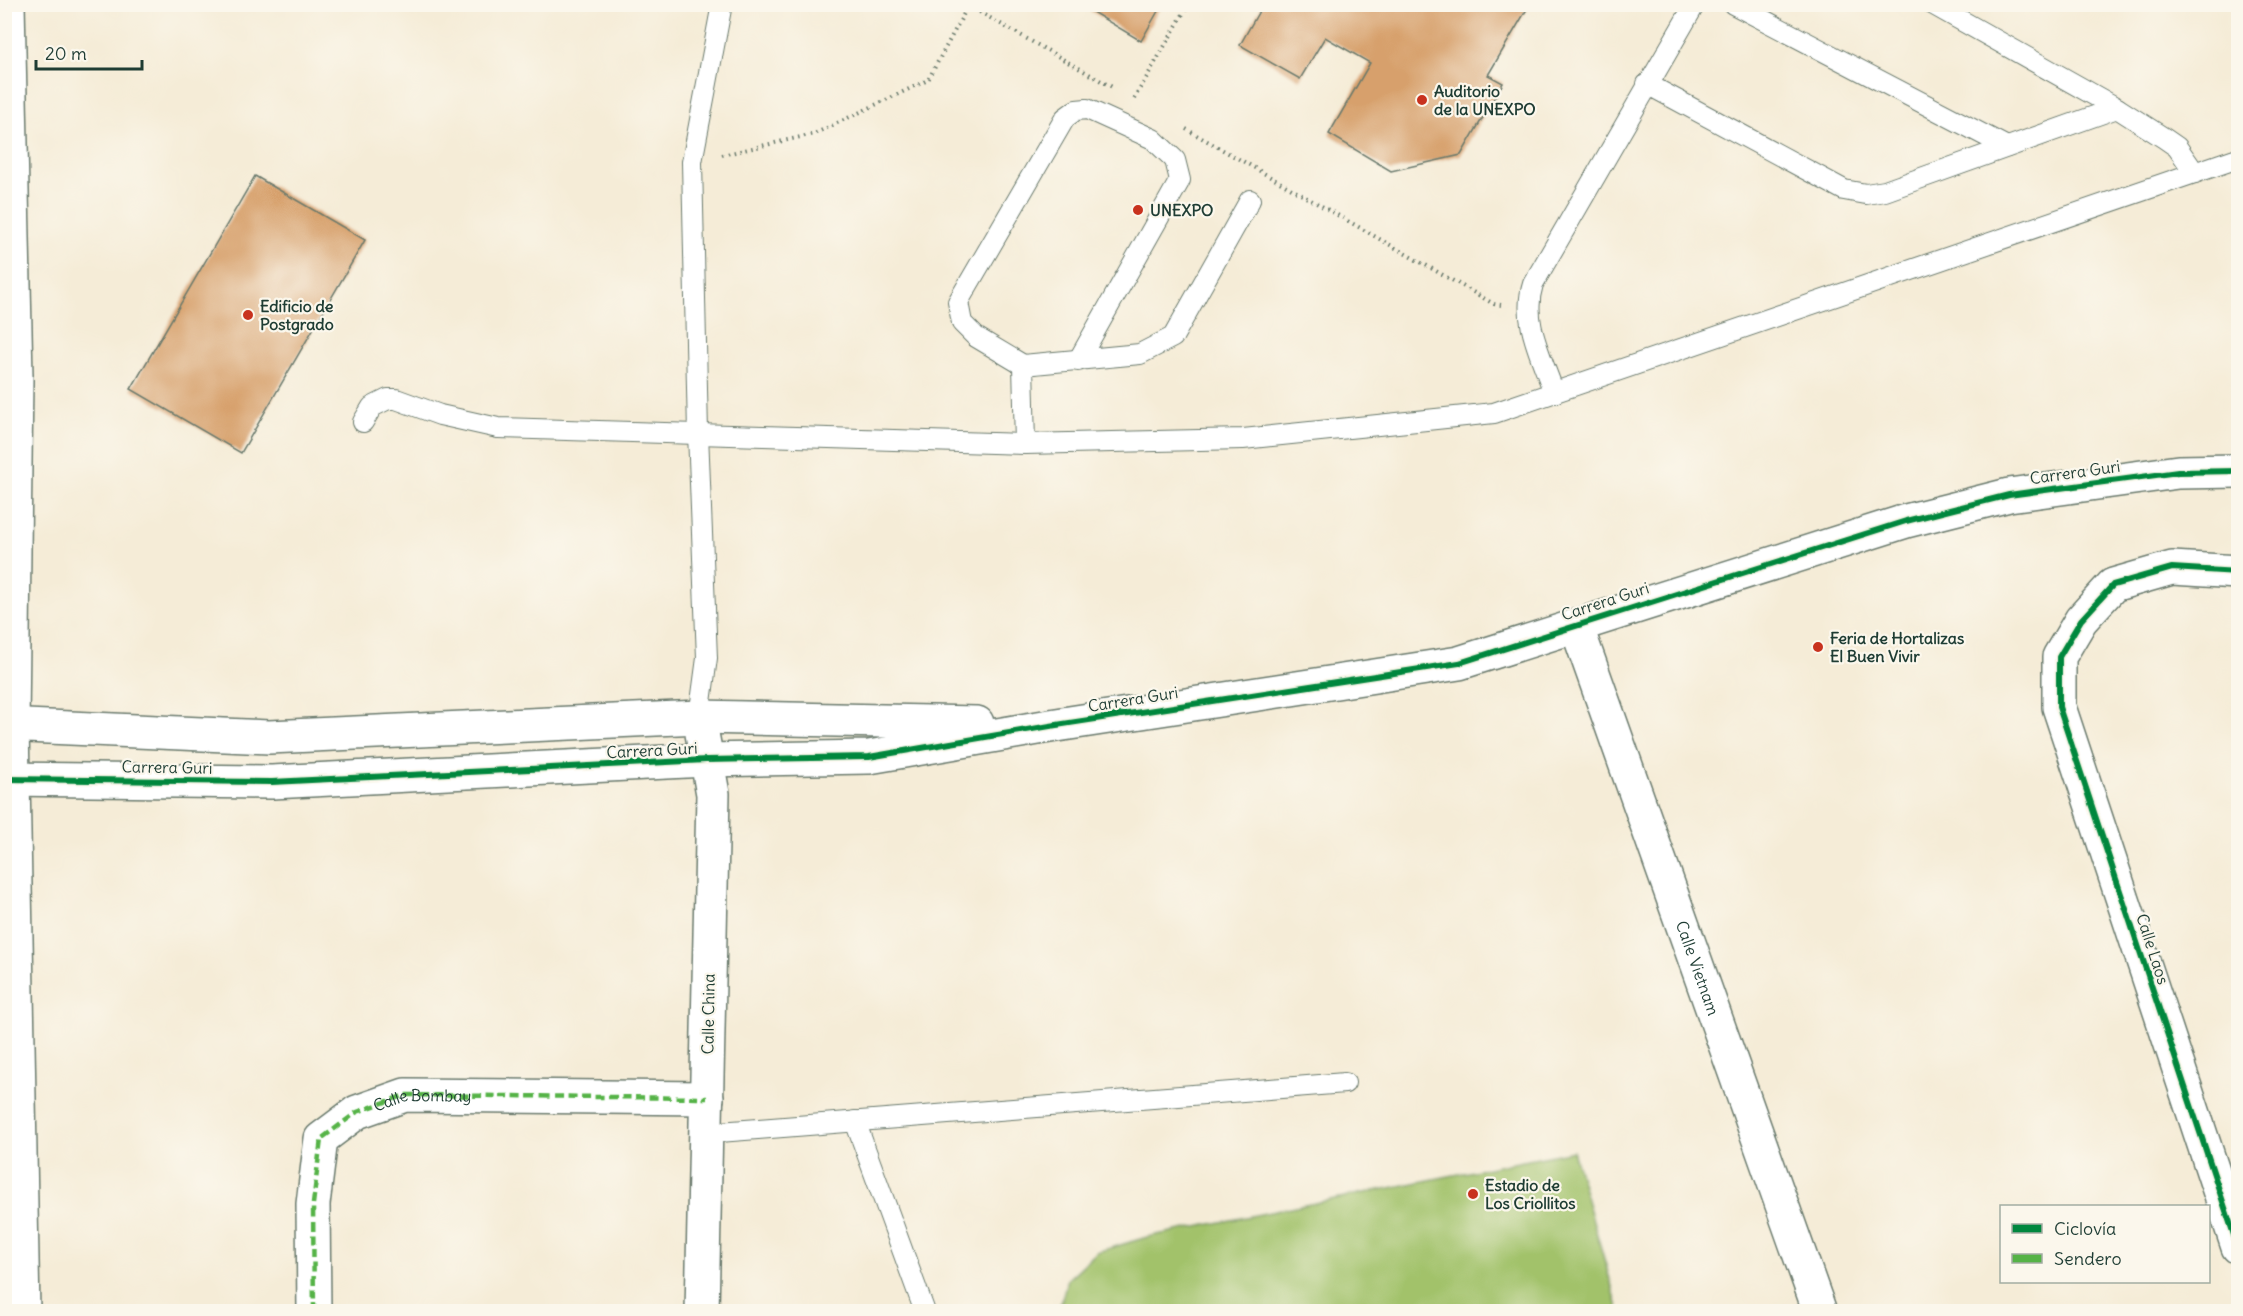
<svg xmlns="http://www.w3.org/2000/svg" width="2243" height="1316" font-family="Delius,sans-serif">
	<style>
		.green { fill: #a2c26b; stroke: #608050; stroke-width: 1.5 }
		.building { fill: #d7a06c }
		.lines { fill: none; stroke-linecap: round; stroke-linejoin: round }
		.service-casing { stroke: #6a7a6d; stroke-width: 22 }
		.minor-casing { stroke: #6a7a6d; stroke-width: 36 }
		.tertiary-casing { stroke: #6a7a6d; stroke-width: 36 }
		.secondary-casing { stroke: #6a7a6d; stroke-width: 36 }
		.path { stroke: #6a7a6d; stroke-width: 4; stroke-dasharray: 1.5 4.5; stroke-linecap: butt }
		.service { stroke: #fff; stroke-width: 20 }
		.minor { stroke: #fff; stroke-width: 33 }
		.tertiary { stroke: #fff; stroke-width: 33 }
		.secondary { stroke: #fff; stroke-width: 33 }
		.quiet { stroke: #55b346; stroke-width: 4.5; stroke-dasharray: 9 4.5; stroke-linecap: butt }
		.cycleway-casing { stroke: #fbf7ec; stroke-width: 10 }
		.cycleway { stroke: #00873e; stroke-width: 6 }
		.poi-dot { fill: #c8321e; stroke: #fbf7ec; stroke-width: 2 }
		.labels { text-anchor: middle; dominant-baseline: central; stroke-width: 4.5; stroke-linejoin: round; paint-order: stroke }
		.poi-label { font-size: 16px; font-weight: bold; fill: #1f3d34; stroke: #fbf7ec; text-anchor: start }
		.street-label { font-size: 16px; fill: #1f3d34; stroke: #fbf7ec }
	</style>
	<rect width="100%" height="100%" fill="#fbf7ec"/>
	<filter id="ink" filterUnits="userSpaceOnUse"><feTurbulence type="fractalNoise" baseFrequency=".0167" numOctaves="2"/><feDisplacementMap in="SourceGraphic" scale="12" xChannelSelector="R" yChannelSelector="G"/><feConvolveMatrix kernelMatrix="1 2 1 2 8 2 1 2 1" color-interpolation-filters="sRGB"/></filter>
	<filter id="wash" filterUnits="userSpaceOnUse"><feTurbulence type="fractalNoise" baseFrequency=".008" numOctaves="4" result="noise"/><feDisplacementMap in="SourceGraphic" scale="24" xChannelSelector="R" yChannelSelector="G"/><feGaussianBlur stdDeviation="1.35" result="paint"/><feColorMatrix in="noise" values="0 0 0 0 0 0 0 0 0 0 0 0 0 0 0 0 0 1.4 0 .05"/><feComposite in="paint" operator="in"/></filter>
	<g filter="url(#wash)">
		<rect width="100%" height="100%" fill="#f5ecd7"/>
		<polygon class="green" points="1573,1151 1619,1311 1058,1311 1068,1279 1097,1252 1147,1237"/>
		<g id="blocks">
			<g class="building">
				<polygon points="1079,4 1162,4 1141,41"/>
				<polygon points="1263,4 1530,4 1488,75 1503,83 1461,155 1391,171 1329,134 1370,63 1325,37 1300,79 1240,45"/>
				<polygon points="255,176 365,240 241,453 131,389"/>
			</g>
		</g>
	</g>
	<g filter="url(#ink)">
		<use href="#blocks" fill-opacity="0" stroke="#6a7a6d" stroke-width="1.5"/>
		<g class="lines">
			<g class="service-casing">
				<g id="service">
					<polyline points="1733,4 2007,147"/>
					<polyline points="1932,4 2117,108 2164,138 2177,147 2195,173"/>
					<polyline points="1647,84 1844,190 1866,194 1885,191 2117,108"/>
					<polyline points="1023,365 976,337 962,323 958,302 1065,118 1076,110 1087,109 1153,139 1175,160 1180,180 1078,361"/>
					<path d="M1554,393C1542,357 1521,321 1533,284L1695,4"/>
					<polyline points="363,422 372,407 388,399 396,399 440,415 498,428 1025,444 1243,439 1494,413 2238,158"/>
					<polyline points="1025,444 1023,365 1140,354 1173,337 1250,200"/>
					<polyline points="699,717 707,658 698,433 692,162 722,4"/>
					<polyline points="855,1121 925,1312"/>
					<polyline points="706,1133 1345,1083"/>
				</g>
			</g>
			<g class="minor-casing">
				<g id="minor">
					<polyline points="2238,572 2172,568 2113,585 2081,620 2059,657 2059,707 2238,1247"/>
					<path id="s1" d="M1576,625L1820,1312"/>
					<polyline points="699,717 713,794 702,1312"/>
					<polyline points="314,1312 313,1204 321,1139 357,1112 405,1095 707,1098"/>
				</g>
			</g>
			<g class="tertiary-casing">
				<g id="tertiary">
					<polyline points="4,725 269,737 699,717 977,723"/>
					<polyline points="4,779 272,782 706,760 869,757 1050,726 1459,663 1906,521 2009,495 2178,472 2238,471"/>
				</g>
			</g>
			<g class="secondary-casing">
				<polyline id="secondary" points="8,4 16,377 12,725 23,1312"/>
			</g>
			<g class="path">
				<polyline points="969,6 1112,87"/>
				<polyline points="1134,99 1189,4"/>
				<polyline points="1186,129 1494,304 1501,305"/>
				<polyline points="722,155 814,134 928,80 968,6"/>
			</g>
			<use href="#service" class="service"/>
			<use href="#minor" class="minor"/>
			<use href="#tertiary" class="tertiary"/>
			<use href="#secondary" class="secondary"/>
			<path class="quiet" id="s2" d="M314,1312L313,1204L321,1139L357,1112L405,1095L707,1098"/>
			<g class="cycleway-casing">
				<g id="cycleway">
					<polyline points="2238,572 2172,568 2113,585 2081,620 2059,657 2059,707 2238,1247"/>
					<polyline points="4,779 272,782 706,760 869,757 1050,726 1459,663 1906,521 2009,495 2178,472 2238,471"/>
				</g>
			</g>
			<use href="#cycleway" class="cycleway"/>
		</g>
	</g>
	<g class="poi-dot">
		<circle cx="1422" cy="100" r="6"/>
		<circle cx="1138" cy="210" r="6"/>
		<circle cx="248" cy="315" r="6"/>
		<circle cx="1818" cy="647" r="6"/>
		<circle cx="1473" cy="1194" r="6"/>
	</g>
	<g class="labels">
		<g class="poi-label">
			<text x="1434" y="91">Auditorio<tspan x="1434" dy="18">de la UNEXPO</tspan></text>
			<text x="1150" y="210">UNEXPO</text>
			<text x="260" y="306">Edificio de<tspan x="260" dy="18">Postgrado</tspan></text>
			<text x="1830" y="638">Feria de Hortalizas<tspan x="1830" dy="18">El Buen Vivir</tspan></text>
			<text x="1485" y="1185">Estadio de<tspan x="1485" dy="18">Los Criollitos</tspan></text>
		</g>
		<g class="street-label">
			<text transform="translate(2075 472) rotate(-8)">Carrera Guri</text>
			<text transform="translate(1605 601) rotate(-18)">Carrera Guri</text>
			<text transform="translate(1133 699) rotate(-9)">Carrera Guri</text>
			<text transform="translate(652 750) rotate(-3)">Carrera Guri</text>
			<text transform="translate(167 767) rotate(1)">Carrera Guri</text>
			<text transform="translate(2153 949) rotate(72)">Calle Laos</text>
			<text stroke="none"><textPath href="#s1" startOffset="364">Calle Vietnam</textPath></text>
			<text transform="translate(708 1014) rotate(-89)">Calle China</text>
			<text stroke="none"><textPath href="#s2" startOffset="286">Calle Bombay</textPath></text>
		</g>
	</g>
	<rect width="2243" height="1316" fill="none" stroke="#fbf7ec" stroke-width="24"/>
	<rect x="2000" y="1205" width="210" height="78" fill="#fbf7ec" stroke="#a3ada2" stroke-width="1.5"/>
	<rect x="2012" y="1224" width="30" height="9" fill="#00873e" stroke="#a3ada2" stroke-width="1.5"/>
	<text x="2054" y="1235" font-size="18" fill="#1f3d34">Ciclovía</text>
	<rect x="2012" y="1254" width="30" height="9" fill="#55b346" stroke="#a3ada2" stroke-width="1.5"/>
	<text x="2054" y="1265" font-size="18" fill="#1f3d34">Sendero</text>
	<path d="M36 60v9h106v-9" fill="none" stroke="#1f3d34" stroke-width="3"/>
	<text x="45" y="60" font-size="18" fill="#1f3d34" stroke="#fbf7ec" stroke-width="4.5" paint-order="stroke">20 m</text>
</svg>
